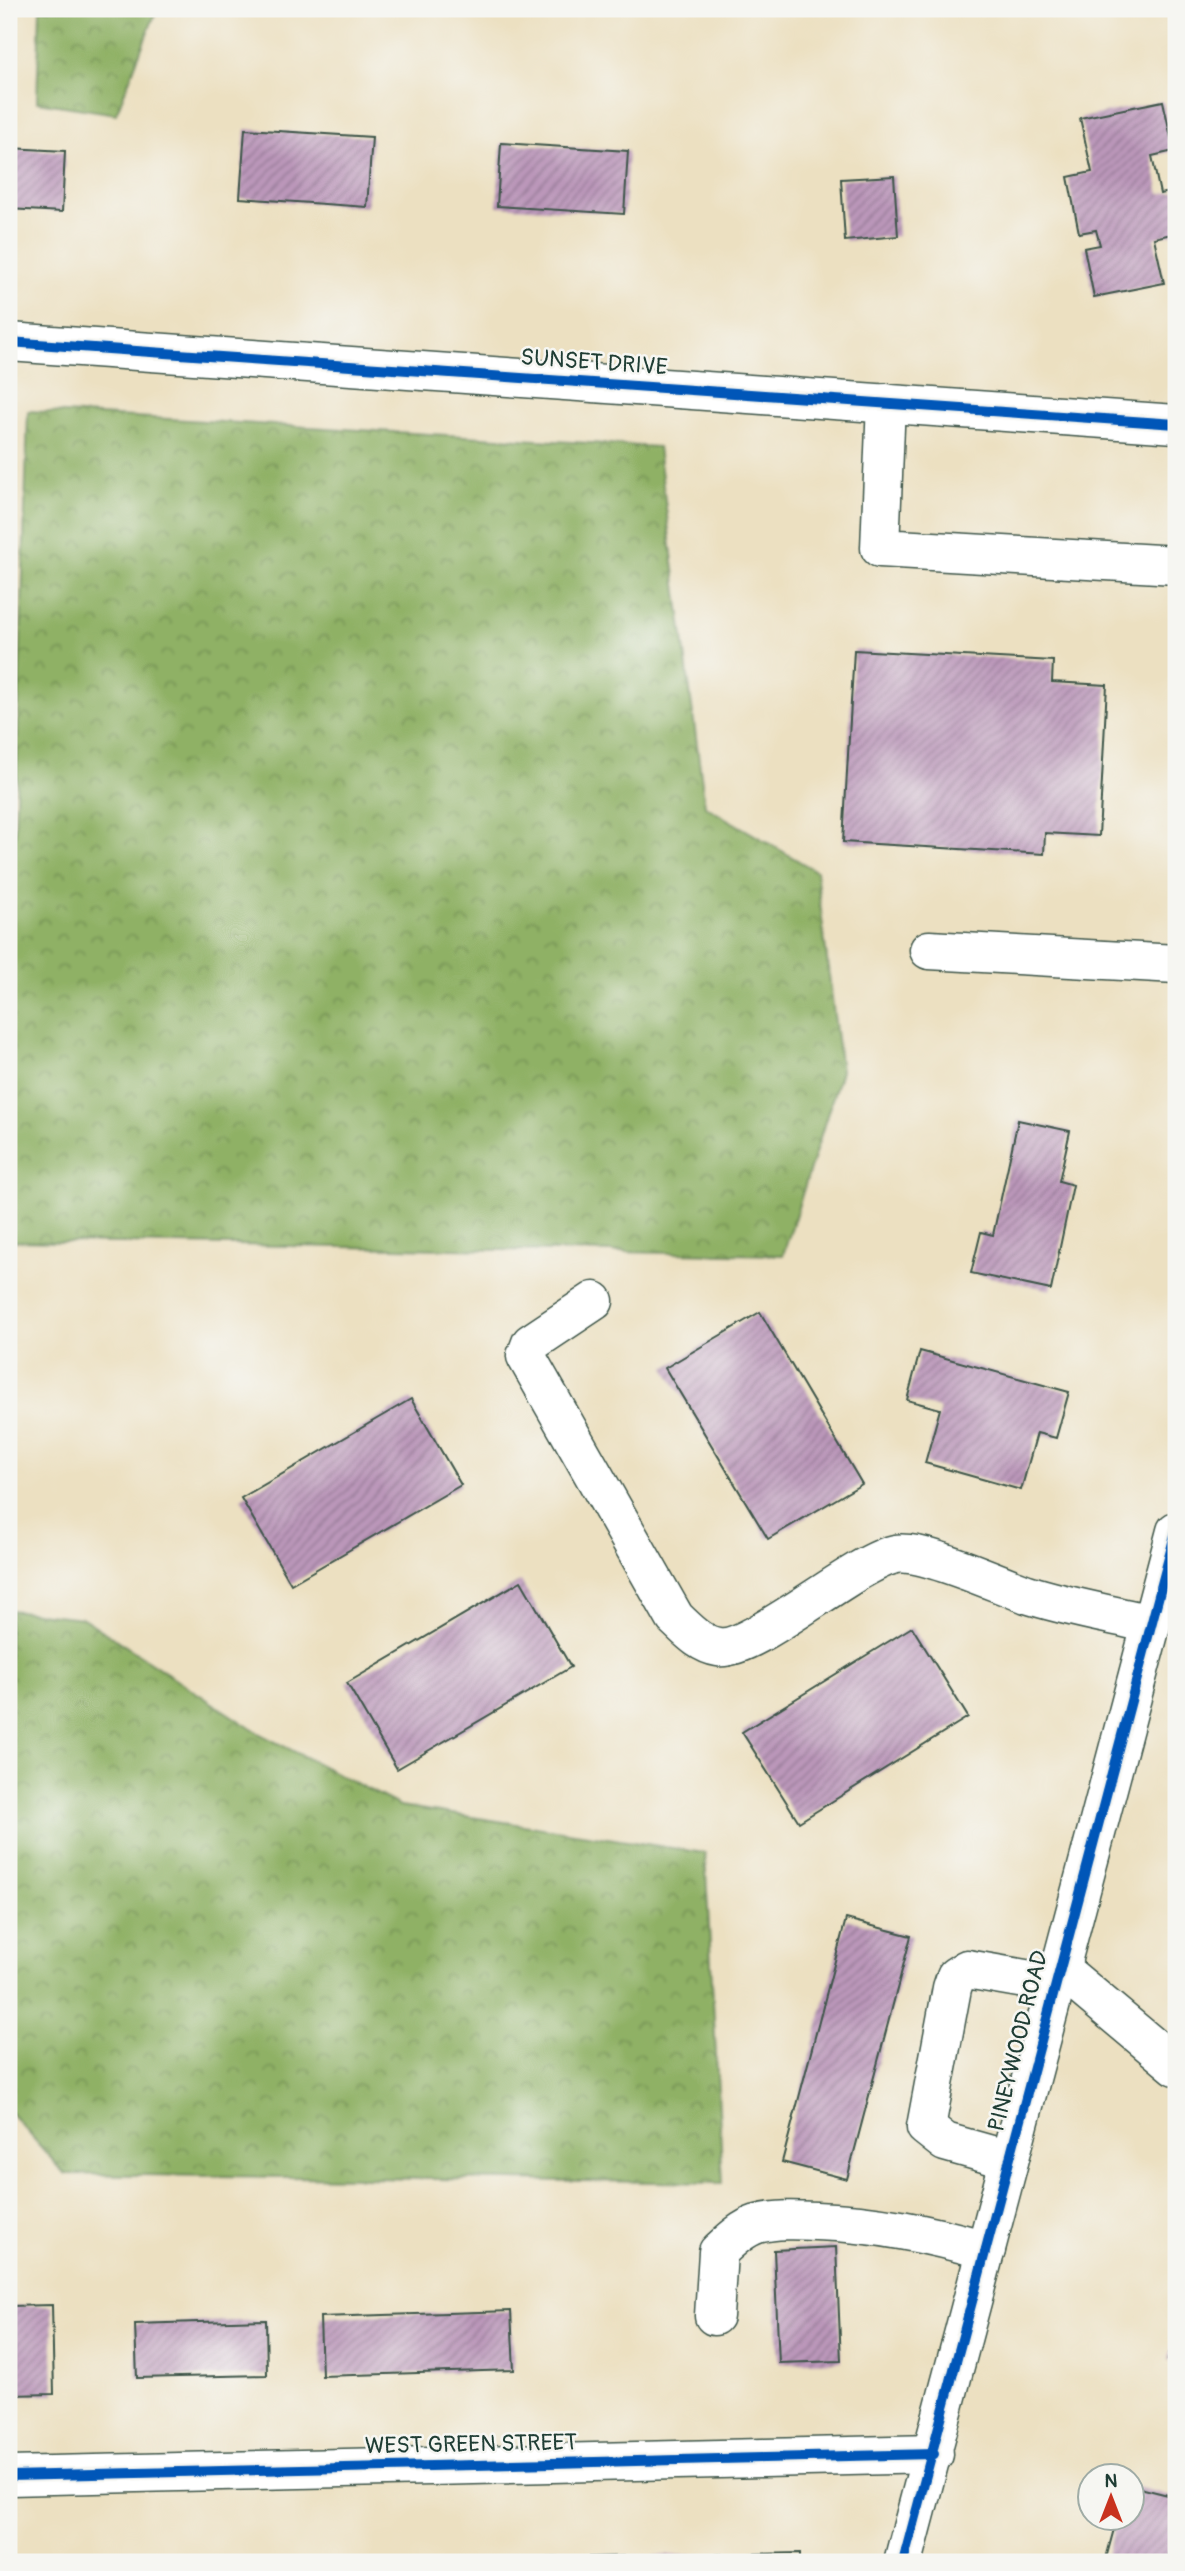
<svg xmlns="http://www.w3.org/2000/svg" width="1185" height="2571" font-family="Pangolin,sans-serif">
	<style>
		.forest { fill: url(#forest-crowns); stroke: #57774c; stroke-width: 2 }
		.building { fill: url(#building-hatch) }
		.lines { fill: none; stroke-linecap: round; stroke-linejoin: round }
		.minor-casing { stroke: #3e5549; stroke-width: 41 }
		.minor { stroke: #fff; stroke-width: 38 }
		.cycleway-casing { stroke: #f6f6f2; stroke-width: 15 }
		.cycleway { stroke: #0057b8; stroke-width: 10 }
		.labels { text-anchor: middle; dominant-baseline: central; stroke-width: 5; stroke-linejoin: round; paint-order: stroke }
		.street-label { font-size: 23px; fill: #1f3d34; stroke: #f6f6f2 }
	</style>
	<defs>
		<pattern id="forest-crowns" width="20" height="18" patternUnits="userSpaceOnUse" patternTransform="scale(1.75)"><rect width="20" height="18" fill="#8fb165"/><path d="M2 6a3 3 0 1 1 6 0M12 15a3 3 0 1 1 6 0" fill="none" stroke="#749154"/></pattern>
		<pattern id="building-hatch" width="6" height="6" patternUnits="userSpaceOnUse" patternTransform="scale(1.75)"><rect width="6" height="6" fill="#bb97ba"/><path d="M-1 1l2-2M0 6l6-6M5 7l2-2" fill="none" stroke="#977c98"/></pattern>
	</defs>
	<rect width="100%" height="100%" fill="#f6f6f2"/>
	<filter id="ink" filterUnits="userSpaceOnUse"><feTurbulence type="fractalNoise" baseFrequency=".0143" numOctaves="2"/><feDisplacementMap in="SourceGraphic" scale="14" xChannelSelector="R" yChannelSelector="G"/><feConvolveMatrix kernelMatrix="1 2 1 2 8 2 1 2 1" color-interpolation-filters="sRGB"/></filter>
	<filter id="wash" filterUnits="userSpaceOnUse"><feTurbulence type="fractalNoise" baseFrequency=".00686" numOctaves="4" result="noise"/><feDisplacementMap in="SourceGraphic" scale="28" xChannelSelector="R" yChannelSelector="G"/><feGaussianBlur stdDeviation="1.57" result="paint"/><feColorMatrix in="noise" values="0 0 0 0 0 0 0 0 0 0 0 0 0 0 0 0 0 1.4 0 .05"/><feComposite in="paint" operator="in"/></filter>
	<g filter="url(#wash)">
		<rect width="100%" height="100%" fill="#ece0c1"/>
		<g class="forest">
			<polygon points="40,9 157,9 116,114 37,102"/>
			<polygon points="28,411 658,447 705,806 816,871 841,1071 783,1255 9,1241 9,932 12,930"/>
			<polygon points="9,1610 83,1618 258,1733 400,1806 705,1853 723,2183 65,2174 9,2111"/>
		</g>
		<g id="blocks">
			<g class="building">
				<polygon points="1163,101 1174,151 1152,156 1160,194 1176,191 1176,233 1154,238 1164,283 1094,297 1084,248 1100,245 1096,230 1079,233 1068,177 1092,172 1080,118"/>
				<polygon points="245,129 372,137 367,207 240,198"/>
				<polygon points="501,143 628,151 624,214 497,206"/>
				<polygon points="9,148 65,151 62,212 9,209"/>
				<polygon points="894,176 898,236 845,241 841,179"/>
				<polygon points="854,650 1053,661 1052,682 1107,685 1099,836 1045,833 1044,854 843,842"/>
				<polygon points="1018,1120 1070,1131 1059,1181 1073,1185 1051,1290 971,1273 981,1232 993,1235"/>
				<polygon points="760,1312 862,1484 768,1539 665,1368"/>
				<polygon points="920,1351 1069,1392 1056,1438 1037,1433 1021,1490 925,1463 940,1409 907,1400"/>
				<polygon points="411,1399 461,1485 291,1584 241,1498"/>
				<polygon points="521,1581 571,1667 397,1769 347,1683"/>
				<polygon points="912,1627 968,1717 799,1822 742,1732"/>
				<polygon points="846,1919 911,1936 847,2179 782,2162"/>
				<polygon points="836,2247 841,2361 779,2363 774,2250"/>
				<polygon points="52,2305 54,2394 9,2395 9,2306"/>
				<polygon points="511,2311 514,2370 322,2376 320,2317"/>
				<polygon points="266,2320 267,2375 137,2378 135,2324"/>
				<polygon points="1175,2330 1176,2330 1176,2362 1168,2360"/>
				<polygon points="1132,2486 1176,2497 1176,2530 1167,2562 1105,2562 1117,2518 1132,2518"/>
				<polygon points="800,2553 800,2562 545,2562 545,2558"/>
			</g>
		</g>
	</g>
	<g filter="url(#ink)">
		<use href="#blocks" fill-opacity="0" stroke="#3e5549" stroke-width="2"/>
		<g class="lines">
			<g class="minor-casing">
				<g id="minor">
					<polyline points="9,342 1176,424"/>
					<polyline points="886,403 880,548 1176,565"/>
					<polyline points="929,950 1176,964"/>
					<path d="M594,1301L531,1343L526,1356L675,1618C688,1630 700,1644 718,1647C752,1653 854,1562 896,1554C923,1549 998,1584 1027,1594C1067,1607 1110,1614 1151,1624"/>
					<polyline points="1059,1968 1176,2066"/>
					<polyline points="1009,2160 945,2142 926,2127 952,1988 956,1976 967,1969 1054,1984"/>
					<path d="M714,2316L718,2252C730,2241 742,2229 757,2224C776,2219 797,2220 816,2221C876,2223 929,2234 986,2250"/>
					<polyline points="9,2476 934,2454"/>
					<polyline points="903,2562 1176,1531"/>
				</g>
			</g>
			<use href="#minor" class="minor"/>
			<g class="cycleway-casing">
				<g id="cycleway">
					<polyline points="9,342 1176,424"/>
					<polyline points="9,2476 934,2454"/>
					<polyline points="903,2562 1176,1531"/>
				</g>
			</g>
			<use href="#cycleway" class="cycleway"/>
		</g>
	</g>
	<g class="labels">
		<g class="street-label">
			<text transform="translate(594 362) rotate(4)">SUNSET DRIVE</text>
			<text transform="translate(1018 2041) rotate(-76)">PINEYWOOD ROAD</text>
			<text transform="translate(471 2444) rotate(-1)">WEST GREEN STREET</text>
		</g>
	</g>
	<rect width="1185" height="2571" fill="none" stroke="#f6f6f2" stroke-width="35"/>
	<g transform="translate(1111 2497)"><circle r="33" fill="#f6f6f2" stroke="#a0aca6" stroke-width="2"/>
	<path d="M0-5L12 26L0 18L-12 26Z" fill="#c8321e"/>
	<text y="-10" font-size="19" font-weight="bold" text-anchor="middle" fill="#1f3d34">N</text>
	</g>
</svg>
